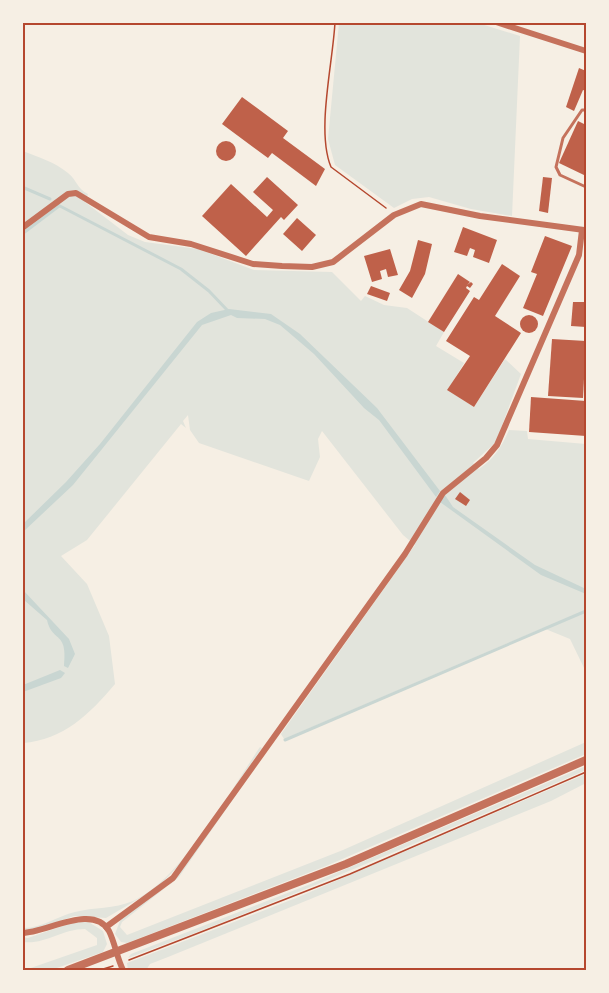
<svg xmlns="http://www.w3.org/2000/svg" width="609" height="993" font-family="'Titillium Web',sans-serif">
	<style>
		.green { fill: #e2e4dc }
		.water { fill: #c9d6d2 }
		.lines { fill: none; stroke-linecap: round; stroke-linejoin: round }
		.stream { stroke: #c9d6d2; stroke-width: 3 }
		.building { fill: #bf614a }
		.path { stroke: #b5482f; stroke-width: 1.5 }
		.service { stroke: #c5725c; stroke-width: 3 }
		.minor { stroke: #c5725c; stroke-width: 6 }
		.tertiary { stroke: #c5725c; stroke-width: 8 }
		.neatline { fill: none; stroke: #b5482f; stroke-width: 2 }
	</style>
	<rect width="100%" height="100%" fill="#f6efe4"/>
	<g class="green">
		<polygon points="339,23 478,23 520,36 512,216 471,209 429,197 412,199 394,208 335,165 328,139"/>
		<path d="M23,151C38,157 55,162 68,173C77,180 77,189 88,194L85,202L128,235L145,242L198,249L254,270L332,272L361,301L365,296L384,305L407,308L444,332L436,346L464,363L448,390L474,407L505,359L521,374L496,442L473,463L479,469C494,459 502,446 509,430L527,431L528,439L586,444V672L570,639L543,628L284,739L281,734L415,545L403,535L322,431L318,439L320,457L309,481L199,443L190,430L188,415L183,421L186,428L181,424L87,540L61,556L87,584L109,636L115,684C90,714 63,740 23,743Z"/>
		<polygon points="586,742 586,754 326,866 127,943 121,942 115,934 121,918 172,883 265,753 179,877 122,922 120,927 127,935 343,850"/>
		<path d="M260,747L262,748L180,864L157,888L106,918L74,916L39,929L23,930L22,928C41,929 57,916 75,912C94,907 114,909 133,901C181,880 230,791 260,747Z"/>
		<path d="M586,766V770C435,835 284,901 128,958L131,954L313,883Z"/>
		<polygon points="586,774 586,783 551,801 168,957 150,964 146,970 128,970 127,963 296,898"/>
		<path d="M87,921L103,931L107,944L103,952L51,970H25L97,945V938L85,929C62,929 44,945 23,942L22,937L28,938L74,922Z"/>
	</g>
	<g class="water">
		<polygon points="229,309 271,314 300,334 377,408 440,491 436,497 379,420 364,408 314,354 280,325 265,319 237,318 231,315 202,325 73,485 23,532 23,524 66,482 100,444 197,322 211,313"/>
		<polygon points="445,495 453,507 535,565 586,589 586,594 541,575 440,502"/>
		<path d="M23,590L69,639L75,654L68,668L64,666C68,630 52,643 47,620L24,600Z"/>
		<polygon points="60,670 65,673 61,678 23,692 23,685"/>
	</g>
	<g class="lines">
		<g class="stream">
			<polyline points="22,187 50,199"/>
			<polyline points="58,205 181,269 209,291 228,311"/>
			<polyline points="22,234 59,206"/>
			<polyline points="285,740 586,611"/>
		</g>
	</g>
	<g class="building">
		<polygon points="579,68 586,71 586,91 583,90 574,111 566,107"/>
		<polygon points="242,97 288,131 283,138 325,169 316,186 272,153 268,158 222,124"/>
		<polygon points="578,121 586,125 586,176 559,163"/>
		<circle cx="226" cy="151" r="10"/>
		<polygon points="267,177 298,205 284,220 281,217 246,256 202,216 231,184 267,217 273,210 253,192"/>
		<polygon points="543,177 552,178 548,213 539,211"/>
		<polygon points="297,218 316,235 302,251 283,234"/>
		<polygon points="463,227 497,240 489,263 473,257 475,250 470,248 467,256 454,252"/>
		<polygon points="545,236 572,246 543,316 523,308 537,274 531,272"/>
		<polygon points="418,240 432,244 425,274 412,298 399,290 410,271"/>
		<polygon points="390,249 398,275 388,277 386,269 380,271 382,279 372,282 364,256"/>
		<polygon points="502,264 520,276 495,316 521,333 474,407 447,390 470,356 446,341 474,297 479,300"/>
		<polygon points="458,274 470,282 467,285 471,282 473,284 470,288 467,286 466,288 470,291 444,332 428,322"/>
		<polygon points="371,286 390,293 387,301 367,294"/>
		<polygon points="573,302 586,302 586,327 571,326"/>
		<circle cx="529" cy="324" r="9"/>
		<polygon points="552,339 586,341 583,398 548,396"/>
		<polygon points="531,397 586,401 586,436 529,432"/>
		<polygon points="460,492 470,500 466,506 455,499"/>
	</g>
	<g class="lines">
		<g class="path">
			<path d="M335,22C333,63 316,131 331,167L386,208"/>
			<polyline points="129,960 350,874 586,772"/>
			<polyline points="100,970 113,966"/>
		</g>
		<polyline class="service" points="586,110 582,110 563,138 556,167 560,175 586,187"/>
		<g class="minor">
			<polyline points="496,22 586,51"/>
			<polyline points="22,228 68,194 76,193 149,237 191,244 253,264 282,266 312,267 333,262 394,215 421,204 480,216 584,230"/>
			<polyline points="106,927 173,878 405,554 443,493 486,458 497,445 579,255 582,230"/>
			<path d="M22,933C46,933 93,903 109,931C115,943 117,958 123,970"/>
		</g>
		<polyline class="tertiary" points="68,970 346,864 586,760"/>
	</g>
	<rect width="609" height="993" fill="none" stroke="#f6efe4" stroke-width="48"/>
	<rect x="24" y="24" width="561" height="945" class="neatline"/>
</svg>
